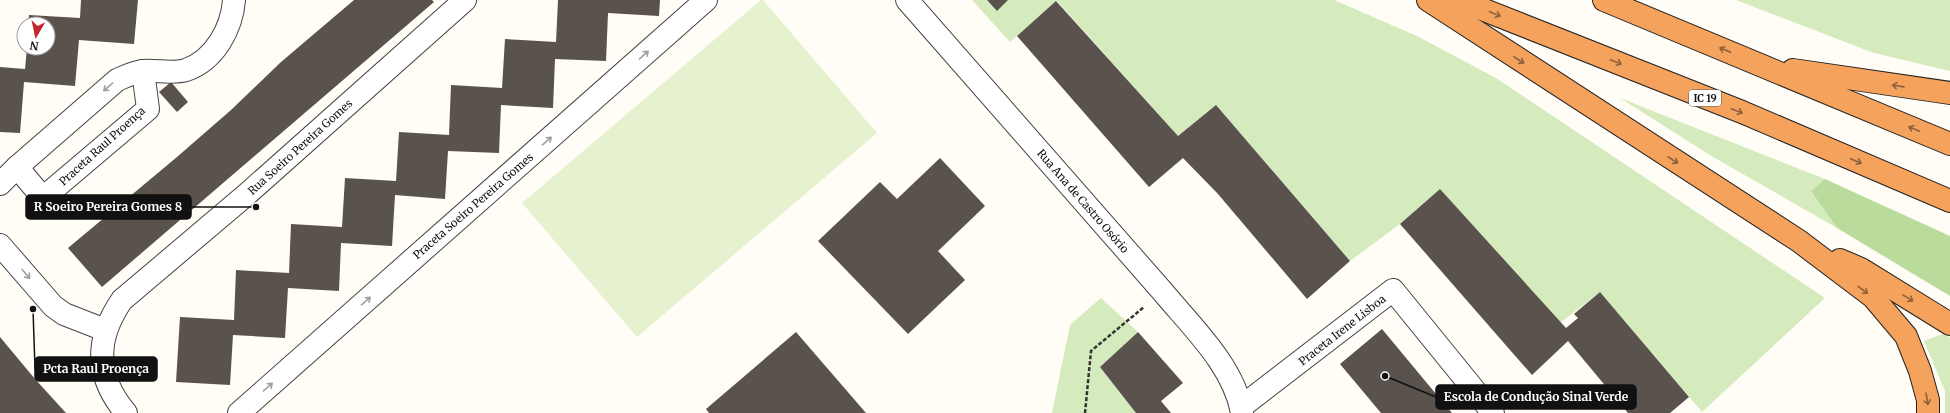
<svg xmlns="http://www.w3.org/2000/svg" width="1950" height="413" font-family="Merriweather,serif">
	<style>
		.green { fill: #d5ebbd }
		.forest { fill: #b9dc9c }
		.pitch { fill: #e6f2cf }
		.building { fill: #5a524d }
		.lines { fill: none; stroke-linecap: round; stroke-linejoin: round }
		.minor-casing { stroke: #444; stroke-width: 24 }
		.highway-casing { stroke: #222; stroke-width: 24 }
		.path { stroke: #333; stroke-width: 2.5; stroke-dasharray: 4 2; stroke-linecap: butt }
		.minor { stroke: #fff; stroke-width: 22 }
		.highway { stroke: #f5a25d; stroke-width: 22 }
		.oneway { stroke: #8e613b }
		.oneway2 { stroke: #a0a0a0 }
		.labels { text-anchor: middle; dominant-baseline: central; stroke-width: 4; stroke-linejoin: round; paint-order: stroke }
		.shield { fill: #fff; stroke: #585858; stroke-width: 1 }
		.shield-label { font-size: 10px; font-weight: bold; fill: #111 }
		.street-label { font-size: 11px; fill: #111; stroke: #fff }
		.leader { fill: none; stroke: #111; stroke-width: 1.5 }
		.callout-dot { fill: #111; stroke: #fff; stroke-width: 1.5 }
		.callout { fill: #111; stroke: #111; stroke-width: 1.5 }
		.callout-label { font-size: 12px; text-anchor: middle; font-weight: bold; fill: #fff }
	</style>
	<rect width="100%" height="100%" fill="#fffdf5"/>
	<g class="green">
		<polygon points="972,0 1334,0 1417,36 1496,78 1825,298 1702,412 1600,292 1560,323 1440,189 1400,224 1350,261 1216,105 1178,136 1057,1 1010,42"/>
		<polygon points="1736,0 1950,0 1950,71 1874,53"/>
		<polygon points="1620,98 1825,179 1811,191 1837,228 1713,157"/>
		<polygon points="1101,298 1138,332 1100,367 1136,413 1052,413 1070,325"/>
		<polygon points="1945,333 1950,338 1950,413 1945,413 1945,391 1924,341"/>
	</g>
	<polygon class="forest" points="1825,179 1950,236 1950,296 1837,228 1811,191"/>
	<polygon class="pitch" points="761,0 763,0 877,133 637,337 522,203"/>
	<g class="building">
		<polygon points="81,0 138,0 134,44 79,40 75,86 24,82 20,133 0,132 0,67 25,69 27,48 48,48 48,24 28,24 29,15 80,18"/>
		<polygon points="354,0 432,0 434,2 102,287 68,248 177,157 231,110 281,62"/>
		<polygon points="558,0 660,0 659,16 608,13 606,61 555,59 553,108 501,105 499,153 448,151 445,199 395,195 392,246 341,243 339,291 288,288 285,338 233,335 230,385 176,382 180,317 234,320 236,270 289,273 291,224 342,227 345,178 396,181 399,132 449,135 451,85 502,88 505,39 556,42"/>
		<polygon points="987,0 1008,0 997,11"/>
		<polygon points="1056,1 1178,136 1216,105 1350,261 1307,299 1218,194 1183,158 1149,187 1017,36"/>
		<polygon points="171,82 188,102 177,112 159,92"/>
		<polygon points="940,158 985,206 938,251 965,280 908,334 818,241 880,182 897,199"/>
		<polygon points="1440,189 1566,328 1578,318 1574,314 1600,292 1689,397 1670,413 1628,413 1568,341 1532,375 1400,224"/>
		<polygon points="1382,329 1431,388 1452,413 1381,413 1340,364"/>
		<polygon points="796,332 866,413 709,413 706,409"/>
		<polygon points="1138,332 1183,383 1161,401 1171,413 1136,413 1100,367"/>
		<polygon points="0,337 35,379 66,413 0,413"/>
	</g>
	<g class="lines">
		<g class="minor-casing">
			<g id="minor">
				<path d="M907,0L1163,292C1192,327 1234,366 1242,413"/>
				<polyline points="17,167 43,198 148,109 143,71"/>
				<path d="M0,184L17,167L117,80C126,76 134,72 143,71C157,70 173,74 186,70C215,60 232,28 234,0"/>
				<polyline points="0,245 53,306 64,314 105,330"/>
				<polyline points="1241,407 1393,290 1493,413"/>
				<path d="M126,413C95,376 95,339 122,300L246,195L465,0"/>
				<polyline points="239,413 706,0"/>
			</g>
		</g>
		<g class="highway-casing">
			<g id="highway">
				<polyline points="1428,0 1799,241 1873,297 1906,336 1920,371 1928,400 1928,413"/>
				<polyline points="1459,0 1742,112 1950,201"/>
				<polyline points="1604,0 1950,144"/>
				<polyline points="1793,70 1950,93"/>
				<polyline points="1840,260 1861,269 1950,324"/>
			</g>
		</g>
		<polyline class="path" points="1085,413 1091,351 1144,307"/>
		<use href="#minor" class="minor"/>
		<use href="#highway" class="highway"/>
	</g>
	<defs><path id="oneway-shaft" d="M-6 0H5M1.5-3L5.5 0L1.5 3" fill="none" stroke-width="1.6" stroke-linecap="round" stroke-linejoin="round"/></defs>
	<g class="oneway">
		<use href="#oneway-shaft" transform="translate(1495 14) rotate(22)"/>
		<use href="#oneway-shaft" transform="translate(1725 50) rotate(-157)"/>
		<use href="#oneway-shaft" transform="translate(1519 60) rotate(33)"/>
		<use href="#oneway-shaft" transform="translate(1616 62) rotate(22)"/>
		<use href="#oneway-shaft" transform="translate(1898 86) rotate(-172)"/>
		<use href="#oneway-shaft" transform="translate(1737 111) rotate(22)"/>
		<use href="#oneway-shaft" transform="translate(1914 129) rotate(-157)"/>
		<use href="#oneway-shaft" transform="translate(1673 160) rotate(33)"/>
		<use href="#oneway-shaft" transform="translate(1856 161) rotate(23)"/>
		<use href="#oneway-shaft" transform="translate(1863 290) rotate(37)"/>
		<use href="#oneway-shaft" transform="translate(1908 298) rotate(31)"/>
		<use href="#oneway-shaft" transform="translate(1927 399) rotate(80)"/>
	</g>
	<g class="oneway2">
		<use href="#oneway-shaft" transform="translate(644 55) rotate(-41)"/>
		<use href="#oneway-shaft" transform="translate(108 87) rotate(139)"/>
		<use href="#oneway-shaft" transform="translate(547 141) rotate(-41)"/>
		<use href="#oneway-shaft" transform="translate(26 274) rotate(49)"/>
		<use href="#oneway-shaft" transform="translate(366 301) rotate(-41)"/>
		<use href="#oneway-shaft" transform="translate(268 387) rotate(-41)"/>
	</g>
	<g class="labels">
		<rect class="shield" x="1689" y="90" width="32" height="16" rx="3"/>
		<g class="shield-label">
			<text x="1705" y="98">IC 19</text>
		</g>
		<g class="street-label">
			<text transform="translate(102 146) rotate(-42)">Praceta Raul Proença</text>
			<text transform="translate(300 147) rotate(-42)">Rua Soeiro Pereira Gomes</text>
			<text transform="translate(1083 201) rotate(49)">Rua Ana de Castro Osório</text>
			<text transform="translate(473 206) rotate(-41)">Praceta Soeiro Pereira Gomes</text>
			<text transform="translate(1342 330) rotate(-38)">Praceta Irene Lisboa</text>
		</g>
	</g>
	<path class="leader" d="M256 207L191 207M33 309L35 369M1385 376L1436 397"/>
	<g class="callout-dot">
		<circle cx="256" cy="207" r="4"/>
		<circle cx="33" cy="309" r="4"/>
		<circle cx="1385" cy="376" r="4"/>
	</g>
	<g class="callout">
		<rect x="26" y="195" width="165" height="24" rx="4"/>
		<rect x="35" y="357" width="122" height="24" rx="4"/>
		<rect x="1436" y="385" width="200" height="24" rx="4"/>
	</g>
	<g class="callout-label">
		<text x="108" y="211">R Soeiro Pereira Gomes 8</text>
		<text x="96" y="373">Pcta Raul Proença</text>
		<text x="1536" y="401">Escola de Condução Sinal Verde</text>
	</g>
	<g transform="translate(36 36) rotate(189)"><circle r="19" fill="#ffffff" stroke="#a0a0a0"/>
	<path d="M0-3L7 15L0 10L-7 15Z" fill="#c4262e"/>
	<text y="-6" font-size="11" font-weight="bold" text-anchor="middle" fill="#111111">N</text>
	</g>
</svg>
